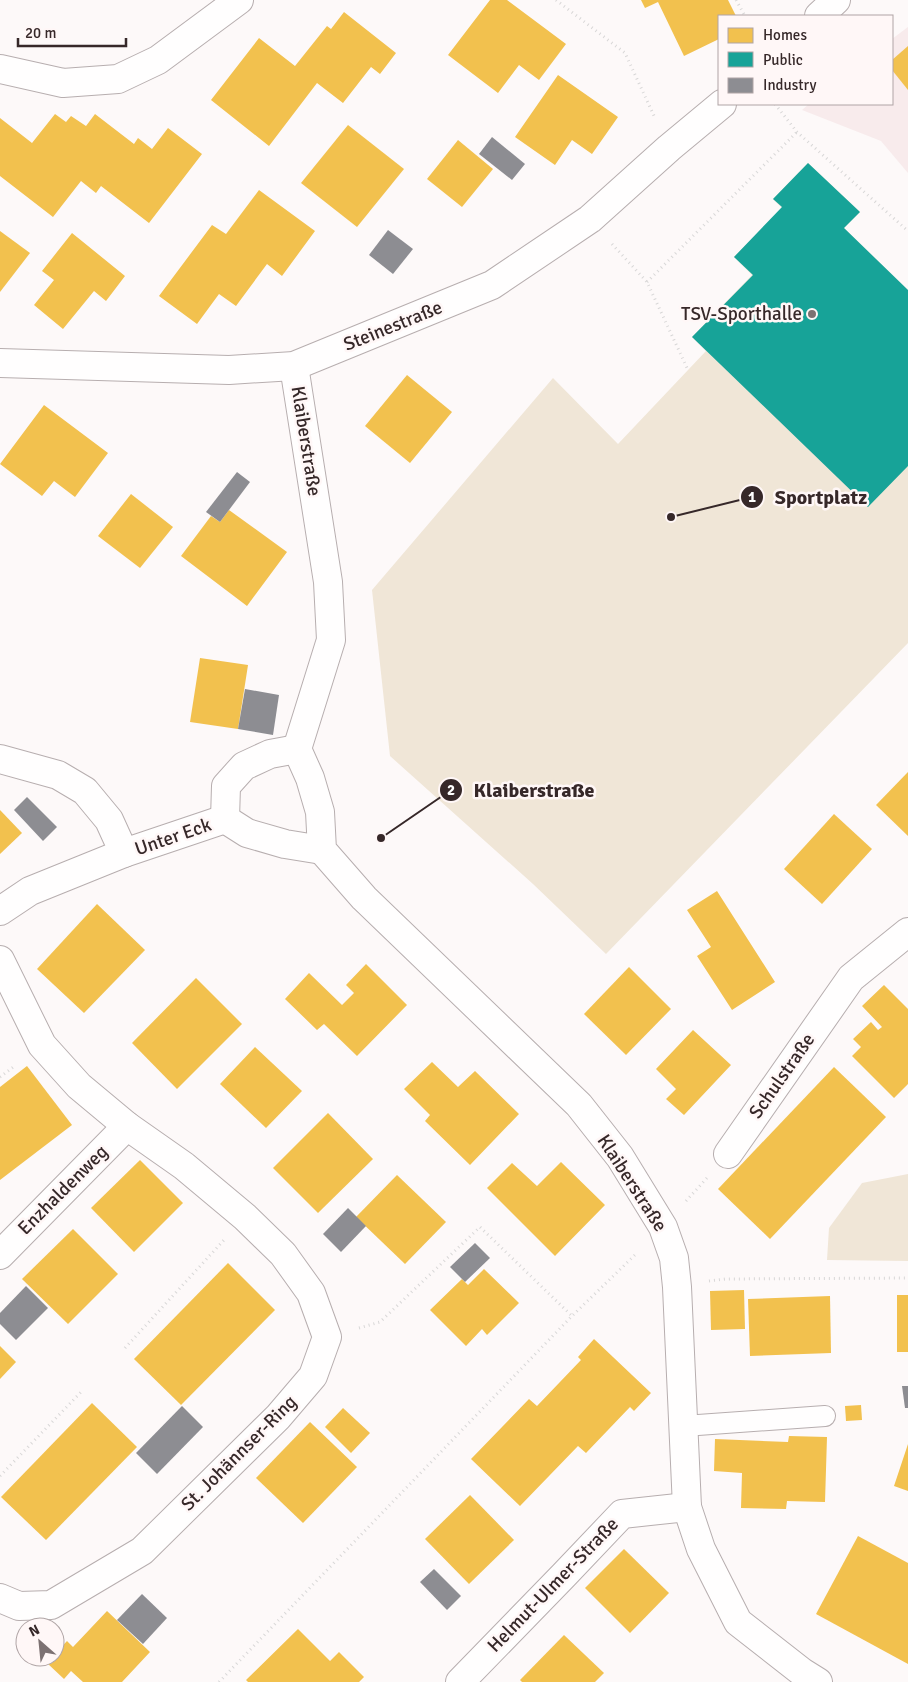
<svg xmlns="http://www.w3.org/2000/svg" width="908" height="1682" font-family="Signika,sans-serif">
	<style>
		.built { fill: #f8ebec }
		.green { fill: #f0e6d7 }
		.homes { fill: #f2c14e }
		.public { fill: #17a398 }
		.industry { fill: #8d8d92 }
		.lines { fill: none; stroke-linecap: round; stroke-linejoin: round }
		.service-casing { stroke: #b7aeaf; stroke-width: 22 }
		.minor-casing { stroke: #b7aeaf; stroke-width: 30 }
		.path { stroke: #d8d7d7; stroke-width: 3; stroke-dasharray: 1 4; stroke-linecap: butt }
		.service { stroke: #fffefe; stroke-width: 20 }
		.minor { stroke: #fffefe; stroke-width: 28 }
		.poi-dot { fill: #7c7172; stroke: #fff7f7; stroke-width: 2 }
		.labels { text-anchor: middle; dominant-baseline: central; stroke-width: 5; stroke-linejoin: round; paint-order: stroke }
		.poi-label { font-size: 19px; fill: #362829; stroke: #fff7f7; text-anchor: end }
		.street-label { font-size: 19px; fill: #362829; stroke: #fff7f7 }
		.leader { fill: none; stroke: #362829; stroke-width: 2 }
		.callout-dot { fill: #362829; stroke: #fff7f7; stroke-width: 2 }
		.mark-label { font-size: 15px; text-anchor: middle; font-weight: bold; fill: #fff }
		.callout-label { font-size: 20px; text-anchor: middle; font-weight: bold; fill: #362829; stroke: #fff7f7; stroke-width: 5; stroke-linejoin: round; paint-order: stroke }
	</style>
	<rect width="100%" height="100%" fill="#fdf9f9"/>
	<polygon class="built" points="908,27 908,173 881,141 802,110 809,104 892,104 892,39"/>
	<g class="green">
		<polygon points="808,163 860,212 844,228 908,290 908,643 606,954 533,884 390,756 372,590 553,378 618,444 706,351 692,337 752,275 734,257 782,208 773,199"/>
		<polygon points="908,1174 908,1261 827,1260 829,1228 862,1183"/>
	</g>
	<g class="homes">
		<polygon points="490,0 507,0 566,44 539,80 519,65 498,93 448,55"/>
		<polygon points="641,0 728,0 736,16 719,16 719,39 684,56 658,2 645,8"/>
		<polygon points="344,12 396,53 380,74 371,67 343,103 317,83 269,146 211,100 259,38 295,66 327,26 331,29"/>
		<polygon points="908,46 908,90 892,70 892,60"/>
		<polygon points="558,75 618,117 592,154 572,140 555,165 515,137"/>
		<polygon points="55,114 66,122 71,116 86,126 95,114 134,144 138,138 152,149 168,128 202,154 149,223 101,186 96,193 81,181 53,217 0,176 0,118 32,143"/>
		<polygon points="348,125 404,169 357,227 301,183"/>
		<polygon points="458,140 493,169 462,207 427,179"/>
		<polygon points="259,190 315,231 282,276 267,264 236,306 219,294 197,324 159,296 212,225 226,234"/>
		<polygon points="0,231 30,253 0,292"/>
		<polygon points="72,233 125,276 106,301 94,291 63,329 34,305 54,280 42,271"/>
		<polygon points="407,375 452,412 410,463 365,426"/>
		<polygon points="44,405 108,453 75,497 54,481 42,496 0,464"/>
		<polygon points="131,494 173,527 140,568 98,536"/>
		<polygon points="229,510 287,552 247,606 181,556 211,516 220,522"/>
		<polygon points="200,658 248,665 238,729 190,722"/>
		<polygon points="908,772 908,836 876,805"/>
		<polygon points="0,810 22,833 0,854"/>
		<polygon points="834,814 872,849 822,904 784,869"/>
		<polygon points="717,891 775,982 732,1010 697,956 711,947 687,910"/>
		<polygon points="97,904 145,950 84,1013 37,969"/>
		<polygon points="366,964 407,1005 357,1056 324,1024 317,1030 285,999 309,973 342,1005 354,993 346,985"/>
		<polygon points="629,967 671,1009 626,1055 584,1014"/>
		<polygon points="196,978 242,1024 177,1089 132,1043"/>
		<polygon points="884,985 908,1009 908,1084 894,1098 852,1056 861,1047 853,1039 871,1022 878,1030 882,1027 862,1006"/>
		<polygon points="693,1030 731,1065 684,1115 666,1099 676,1089 656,1069"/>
		<polygon points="255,1047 302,1091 266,1128 220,1084"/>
		<polygon points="432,1062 458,1087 475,1071 519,1114 470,1165 425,1121 430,1115 404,1089"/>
		<polygon points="27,1066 72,1125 0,1180 0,1087"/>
		<polygon points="834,1067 886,1117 770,1239 718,1189"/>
		<polygon points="328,1113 373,1159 318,1213 273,1168"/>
		<polygon points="140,1160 183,1203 134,1252 91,1208"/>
		<polygon points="561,1162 605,1205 555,1256 487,1188 512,1163 537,1186"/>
		<polygon points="397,1175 446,1222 405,1264 356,1217"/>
		<polygon points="73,1229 118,1274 68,1324 22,1279"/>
		<polygon points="228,1263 275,1310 181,1405 134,1359"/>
		<polygon points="484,1269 519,1303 487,1335 482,1329 466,1346 430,1310 462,1279 468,1285"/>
		<polygon points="744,1290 745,1329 711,1330 710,1291"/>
		<rect x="897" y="1295" width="11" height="57"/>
		<polygon points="830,1296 831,1353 750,1356 748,1299"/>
		<polygon points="594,1339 651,1393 634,1411 630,1407 586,1453 578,1446 520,1506 471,1459 529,1399 537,1406 581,1360 578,1357"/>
		<polygon points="0,1346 16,1362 0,1379"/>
		<polygon points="92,1403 137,1447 46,1540 1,1497"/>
		<polygon points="861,1405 862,1420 846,1421 845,1406"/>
		<polygon points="343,1408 370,1433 351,1453 325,1427"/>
		<polygon points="310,1422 357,1467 303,1523 256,1478"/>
		<polygon points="789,1436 827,1437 825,1502 787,1501 786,1509 741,1508 742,1473 714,1471 715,1439 788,1442"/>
		<polygon points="908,1444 908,1491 894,1486"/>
		<polygon points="470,1495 514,1540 469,1584 425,1539"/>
		<polygon points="858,1536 908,1563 908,1664 816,1614"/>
		<polygon points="624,1549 669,1593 630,1633 585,1588"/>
		<polygon points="107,1611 150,1652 122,1682 83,1682 71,1671 64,1679 47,1663 52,1657 55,1657 55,1654 67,1641 73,1647"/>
		<polygon points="298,1629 330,1661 339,1652 364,1677 359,1682 248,1682 246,1680"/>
		<polygon points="564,1635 604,1673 595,1682 522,1682 520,1680"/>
	</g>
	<polygon class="public" points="808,163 860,212 844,228 908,290 908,466 868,507 692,337 753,275 734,257 782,207 773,199"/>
	<g class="industry">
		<polygon points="492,137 525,164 512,180 479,154"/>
		<polygon points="388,230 413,249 393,274 369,255"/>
		<polygon points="237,472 250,482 220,522 206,512"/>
		<polygon points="245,689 279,695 273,735 238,729"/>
		<polygon points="27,797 57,827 43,841 14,810"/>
		<polygon points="348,1208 366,1226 341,1252 323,1234"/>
		<polygon points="475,1243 490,1258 465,1282 450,1267"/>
		<polygon points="26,1286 48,1308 16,1340 0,1324 0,1313"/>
		<polygon points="902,1386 908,1386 908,1408 905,1408"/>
		<polygon points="182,1406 203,1427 157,1474 136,1453"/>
		<polygon points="434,1569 461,1596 447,1610 420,1582"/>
		<polygon points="142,1594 167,1618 143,1644 117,1620"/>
	</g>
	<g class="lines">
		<g class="service-casing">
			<polyline id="service" points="684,1426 825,1416"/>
		</g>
		<g class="minor-casing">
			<g id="minor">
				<polyline points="819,16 836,0"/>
				<polyline points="0,69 63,83 118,79 158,60 239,0"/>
				<polyline points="0,363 229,370 294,366 492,285 590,219 669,148 722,104"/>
				<polyline points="294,366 328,582 331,640 297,749 310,778 320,812 322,850 364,898 579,1105 620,1157 663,1227 674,1258 677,1287 687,1507 701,1549 738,1622 802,1672 818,1682"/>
				<polyline points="0,759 58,775 85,791 109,820 124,853"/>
				<polyline points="225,819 226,786 244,766 270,754 297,749"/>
				<polyline points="225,819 247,833 285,844 322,850"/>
				<polyline points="0,911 30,891 124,853 225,819"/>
				<polyline points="0,960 42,1045 79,1086 127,1126 184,1166 245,1217 283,1254 311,1293 327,1337 313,1376 278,1417 142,1551 51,1605 19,1606 0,1598"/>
				<polyline points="728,1154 851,978 908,932"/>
				<polyline points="0,1255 127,1126"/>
				<polyline points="460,1682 564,1575 622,1514 687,1507"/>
			</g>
		</g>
		<g class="path">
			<polyline points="556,0 625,53 655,118"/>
			<polyline points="736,0 745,16"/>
			<polyline points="775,104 797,132 908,231"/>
			<polyline points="612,244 647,282 688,370"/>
			<polyline points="647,282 797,132"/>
			<polyline points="0,1077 16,1065"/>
			<polyline points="686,1201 707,1178"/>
			<polyline points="709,1281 725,1279 908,1278"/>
			<polyline points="359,1328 380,1322 480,1227 572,1316"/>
			<polyline points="125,1348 224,1240"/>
			<polyline points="0,1476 83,1390"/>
			<polyline points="219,1682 572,1316 637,1253"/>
		</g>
		<use href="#service" class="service"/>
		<use href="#minor" class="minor"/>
	</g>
	<circle class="poi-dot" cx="812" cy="314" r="5"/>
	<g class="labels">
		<g class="poi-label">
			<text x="802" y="314">TSV-Sporthalle</text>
		</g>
		<g class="street-label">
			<text transform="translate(393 326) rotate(-22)">Steinestraße</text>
			<text transform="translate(306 441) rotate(81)">Klaiberstraße</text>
			<text transform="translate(173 837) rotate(-19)">Unter Eck</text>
			<text transform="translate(782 1076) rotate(-55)">Schulstraße</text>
			<text transform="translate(632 1183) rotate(57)">Klaiberstraße</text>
			<text transform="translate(63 1190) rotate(-45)">Enzhaldenweg</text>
			<text transform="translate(239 1453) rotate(-45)">St. Johännser-Ring</text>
			<text transform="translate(553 1585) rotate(-46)">Helmut-Ulmer-Straße</text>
		</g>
	</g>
	<path class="leader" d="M671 517L752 497M381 838L451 790"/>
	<g class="callout-dot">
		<circle cx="671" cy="517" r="5"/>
		<circle cx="381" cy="838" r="5"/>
		<circle cx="752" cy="497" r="12"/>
		<circle cx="451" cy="790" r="12"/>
	</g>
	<g class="mark-label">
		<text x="752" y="502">1</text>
		<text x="451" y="795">2</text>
	</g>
	<g class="callout-label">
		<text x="821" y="504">Sportplatz</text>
		<text x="534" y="797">Klaiberstraße</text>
	</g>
	<rect x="718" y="15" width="175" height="90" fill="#fff7f7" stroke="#afa4a5"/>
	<rect x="728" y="28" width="25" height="15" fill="#f2c14e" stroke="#afa4a5"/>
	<text x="763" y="40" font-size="15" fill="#362829">Homes</text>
	<rect x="728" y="52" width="25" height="15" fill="#17a398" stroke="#afa4a5"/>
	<text x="763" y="65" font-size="15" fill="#362829">Public</text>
	<rect x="728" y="78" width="25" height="15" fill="#8d8d92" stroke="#afa4a5"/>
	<text x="763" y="90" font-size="15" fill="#362829">Industry</text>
	<g transform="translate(40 1642) rotate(333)"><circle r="24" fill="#fff7f7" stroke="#afa4a5"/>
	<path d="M0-4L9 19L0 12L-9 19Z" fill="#7c7172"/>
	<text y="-8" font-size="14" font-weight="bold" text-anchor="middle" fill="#362829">N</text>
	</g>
	<path d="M18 38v8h108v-8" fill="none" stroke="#362829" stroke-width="2.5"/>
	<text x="25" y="38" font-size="15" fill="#362829" stroke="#fff7f7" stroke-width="4" paint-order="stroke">20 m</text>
</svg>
